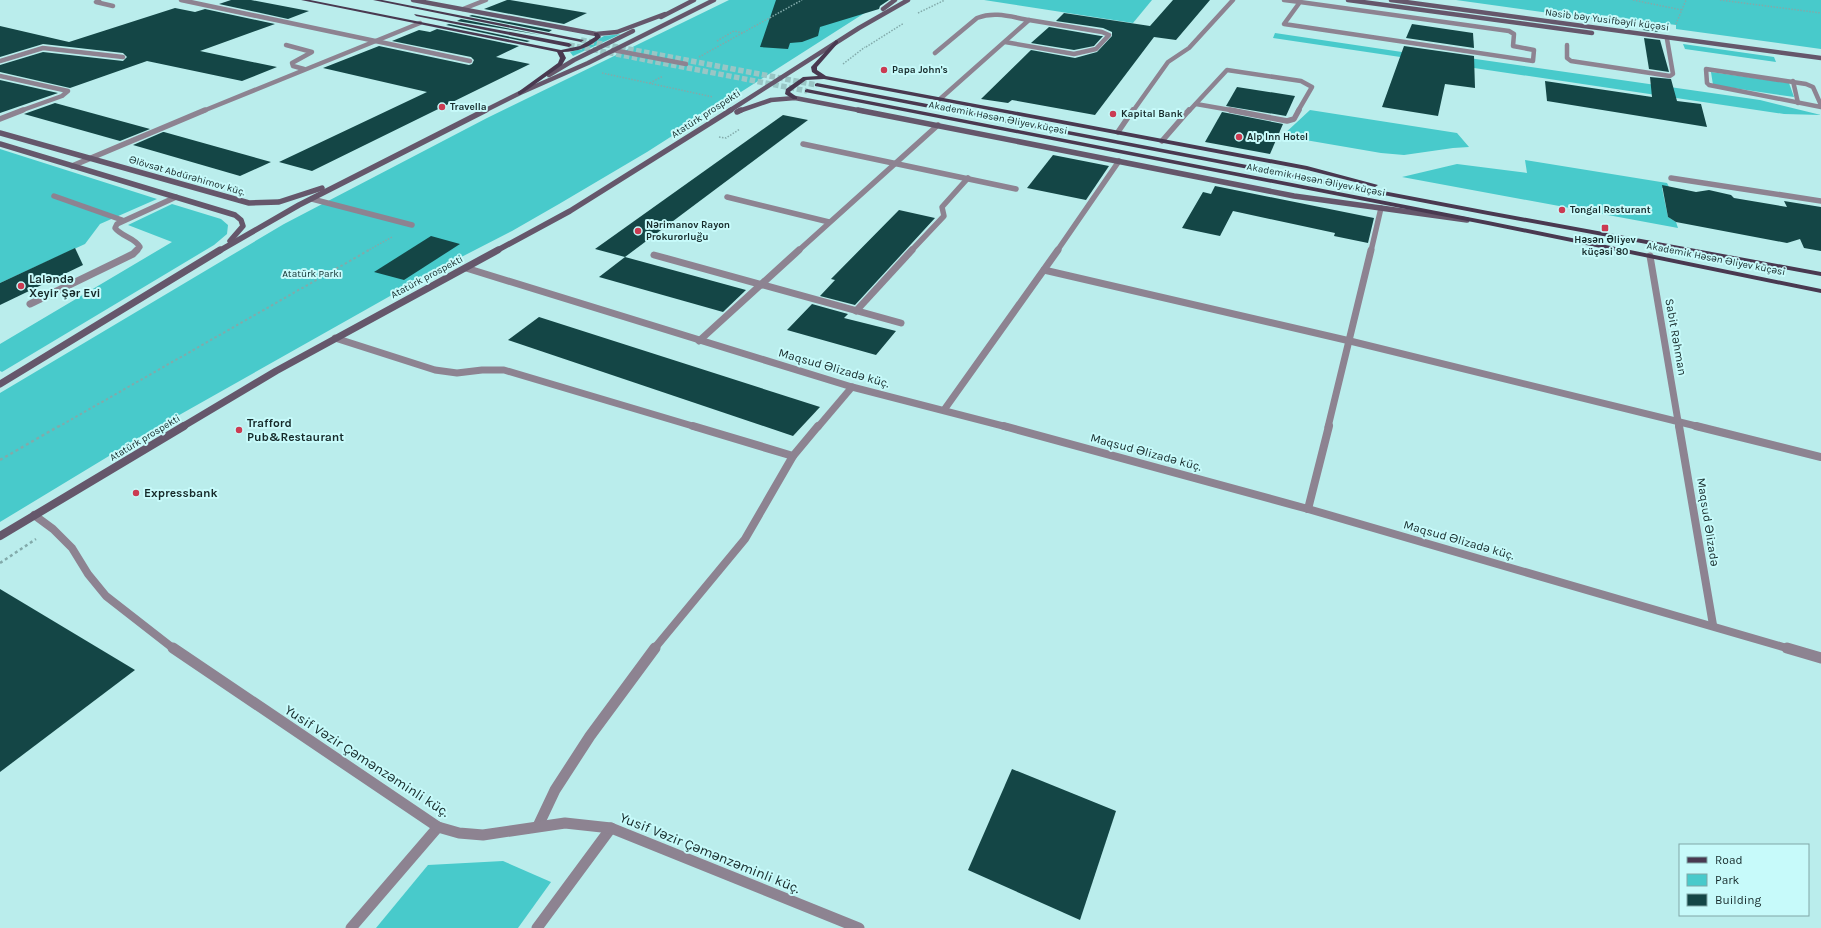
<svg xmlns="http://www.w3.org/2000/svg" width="1821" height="928" font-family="Karla,sans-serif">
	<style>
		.green { fill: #48cacb }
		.building { fill: #144646 }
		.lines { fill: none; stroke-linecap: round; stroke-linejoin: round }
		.primary-tunnel { stroke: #99c6c5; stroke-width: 5.5; stroke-dasharray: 5.5 2.5; stroke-linecap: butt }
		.path-far2 { stroke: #82aaaa; stroke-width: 1.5; stroke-dasharray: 1.5 1.5; stroke-linecap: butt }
		.path-far1 { stroke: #82aaaa; stroke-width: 2; stroke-dasharray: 2.5 2.5; stroke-linecap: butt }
		.path { stroke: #82aaaa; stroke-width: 2.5; stroke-dasharray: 3 3; stroke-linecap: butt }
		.service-far4 { stroke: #8d8391; stroke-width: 4.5 }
		.service-far3 { stroke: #8d8391; stroke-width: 5.5 }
		.service-far2 { stroke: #8d8391; stroke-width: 7 }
		.service-far1 { stroke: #8d8391; stroke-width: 8 }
		.service { stroke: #8d8391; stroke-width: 11 }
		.minor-far2 { stroke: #8d8391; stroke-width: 7 }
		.minor-far1 { stroke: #8d8391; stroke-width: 8 }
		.minor { stroke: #8d8391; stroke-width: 11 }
		.secondary-far3 { stroke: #65576b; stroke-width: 4.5 }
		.secondary-far2 { stroke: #65576b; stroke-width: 5.5 }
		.secondary-far1 { stroke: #65576b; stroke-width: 7 }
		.secondary { stroke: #65576b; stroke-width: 8 }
		.primary { fill: #493950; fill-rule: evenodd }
		.poi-dot { fill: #cb3b52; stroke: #c7fafa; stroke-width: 1.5 }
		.labels { text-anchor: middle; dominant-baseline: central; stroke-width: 4; stroke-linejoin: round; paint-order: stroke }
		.far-street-label { font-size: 10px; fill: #162a2a; stroke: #c7fafa }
		.far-poi-label { font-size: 10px; font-weight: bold; fill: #162a2a; stroke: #c7fafa; text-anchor: start }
		.far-park-label { font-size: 10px; fill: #102f2f; stroke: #c7fafa }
		.poi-label { font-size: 12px; font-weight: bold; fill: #162a2a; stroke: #c7fafa; text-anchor: start }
		.street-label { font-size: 12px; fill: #162a2a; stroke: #c7fafa }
		.near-street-label { font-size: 14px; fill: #162a2a; stroke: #c7fafa }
	</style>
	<rect width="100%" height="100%" fill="#baedec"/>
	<g class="green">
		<polygon points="729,0 885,0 647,152 559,204 512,231 438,269 142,436 0,522 0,393 284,224 487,118"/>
		<polygon points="984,0 1152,0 1133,23"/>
		<polygon points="1456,0 1821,0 1821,49 1676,29 1676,25 1601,15 1600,20"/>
		<polygon points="1275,33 1422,55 1427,52 1760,100 1821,115 1784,114 1273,38"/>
		<polygon points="621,34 573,56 570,52 581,49 604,36"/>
		<polygon points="1683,44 1774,57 1776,62 1685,49"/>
		<polygon points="1711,72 1789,83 1794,97 1713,85"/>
		<polygon points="1310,110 1457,133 1469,147 1453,148 1404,155 1381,153 1282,136"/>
		<polygon points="0,149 157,199 100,224 85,244 0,283"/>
		<polygon points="1525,160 1667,183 1669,187 1662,188 1668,217 1676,222 1678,228 1402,177 1457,164 1527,173"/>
		<polygon points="172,204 221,219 228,225 227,234 214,245 2,372 0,371 0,344 172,242 128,225"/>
		<polygon points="503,861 551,882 518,928 376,928 428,865"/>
	</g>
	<g class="building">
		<polygon points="231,0 251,0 309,11 288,19 219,4"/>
		<polygon points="507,0 510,0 587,13 564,24 484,9"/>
		<polygon points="776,0 889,0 880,6 879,9 820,27 818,36 802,42 790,43 788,49 760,47"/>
		<polygon points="1173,0 1210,0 1176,40 1154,37 1095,115 1012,100 1008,103 981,99 1031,50 1075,58 1097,52 1112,36 1112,32 1103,28 1056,21 1064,13 1150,26"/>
		<polygon points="175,8 195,12 205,9 275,24 200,51 277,67 242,81 147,61 70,88 0,72 0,65 43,52 123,61 127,57 123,53 43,44 0,57 0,26 69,42"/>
		<polygon points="472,15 552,30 549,32 469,16"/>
		<polygon points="461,19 541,35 457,21"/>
		<polygon points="1655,22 1658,32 1643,30 1642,25"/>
		<polygon points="449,24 530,41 527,42 446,25"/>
		<polygon points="1412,24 1473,33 1474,48 1406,38"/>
		<polygon points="1049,27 1101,36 1103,36 1094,46 1074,50 1031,43"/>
		<polygon points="437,29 519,46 496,57 530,64 312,171 279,162 427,92 323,68 379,46 469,65 472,64 474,60 471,57 392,41 419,30 430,32"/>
		<polygon points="1644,38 1660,40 1669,72 1649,69"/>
		<polygon points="1404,46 1474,56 1475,88 1445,84 1438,116 1382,107"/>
		<polygon points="1650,77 1671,79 1677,101 1701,104 1707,127 1547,101 1545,81 1652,97"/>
		<polygon points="0,80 58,93 0,113"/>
		<polygon points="1237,87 1295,96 1286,116 1226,106"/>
		<polygon points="55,103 150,129 120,141 24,114"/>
		<polygon points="1222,112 1283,124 1270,154 1205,142"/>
		<polygon points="783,115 808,120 625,257 595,249"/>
		<polygon points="163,132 164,132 271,162 240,176 133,145"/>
		<polygon points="1053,155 1109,166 1086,200 1027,188"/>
		<polygon points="1662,185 1696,192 1709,190 1731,195 1734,198 1787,207 1784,201 1821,207 1821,251 1804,248 1800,239 1787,243 1676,222 1668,217"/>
		<polygon points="1215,186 1374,218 1368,243 1334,236 1335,233 1233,211 1220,236 1182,228 1203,192 1211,194"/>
		<polygon points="899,210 935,218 855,305 820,296 835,280 831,279"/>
		<polygon points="431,236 460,244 404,280 374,272"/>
		<polygon points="75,248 83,265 0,305 0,283"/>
		<polygon points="625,257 746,290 723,312 599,277"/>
		<polygon points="812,304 848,314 844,318 896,331 876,355 787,330"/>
		<polygon points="539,317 820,407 793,436 508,340"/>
		<polygon points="0,589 135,670 0,772"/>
		<polygon points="1012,769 1116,811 1080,920 968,870"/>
	</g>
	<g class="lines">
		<g class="primary-tunnel">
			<polyline points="581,40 817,85"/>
			<polyline points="569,45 807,91"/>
		</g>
		<g class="path-far2">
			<polyline points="1633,0 1682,10"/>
			<polyline points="1720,0 1821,13"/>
			<polyline points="918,13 945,0"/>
			<polyline points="1676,24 1686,0"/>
			<polyline points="717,41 734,31 743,33"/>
			<polyline points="866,47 904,23"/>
			<polyline points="699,57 802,0"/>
			<polyline points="843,64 865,47"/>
			<polyline points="602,73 713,97"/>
			<polyline points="650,83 663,76"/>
			<polyline points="719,137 726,138 740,129"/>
			<polyline points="367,251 392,237"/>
		</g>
		<polyline class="path-far1" points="58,427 369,250"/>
		<g class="path">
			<polyline points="0,460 59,426"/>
			<polyline points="0,563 36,539"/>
		</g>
		<g class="service-far4">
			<polyline points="99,0 96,2 113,6"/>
			<polyline points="181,0 470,61"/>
			<polyline points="1284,0 1300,2"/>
			<polygon points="1300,2 1509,31 1514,34 1513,46 1534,50 1533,61 1284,24"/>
			<polyline points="463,9 486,0"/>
			<polyline points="1005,42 1074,54 1096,49 1109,35 1102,32 1029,20"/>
			<polyline points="286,45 312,52 292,63 293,66 304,69"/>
			<polyline points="1567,45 1567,58 1571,61 1670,76 1673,74 1667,39"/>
			<polyline points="613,50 686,64"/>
			<path d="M935,53L977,18C995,11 1011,17 1029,20L940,99"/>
			<polyline points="0,61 43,48 123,57"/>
			<polyline points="0,76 68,91 62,96 20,111"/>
			<polyline points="1793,81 1798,103"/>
			<polyline points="1196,104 1236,111"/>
			<polyline points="1821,105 1813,87 1806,84 1706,69 1707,83 1709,85 1821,107"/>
			<polyline points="203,111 420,23"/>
			<polyline points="1133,111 1168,62 1189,48 1233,0"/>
			<polyline points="1189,111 1227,70 1301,81 1312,87 1298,111"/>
		</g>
		<g class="service-far3">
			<polyline points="1230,110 1287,121 1294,119 1299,110"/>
			<polyline points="0,119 23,110"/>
			<polyline points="1118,132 1133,110"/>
			<polyline points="1162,141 1189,110"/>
			<polyline points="803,144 1016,189"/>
			<polyline points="72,166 205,110"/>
			<polyline points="1671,178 1821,201"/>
			<polyline points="54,196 122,220"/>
			<polyline points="727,197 829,222"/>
			<polyline points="312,199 412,225"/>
			<path d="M136,251L140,247C134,237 122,237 115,228L117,224L176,197"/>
			<polyline points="798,251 938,125"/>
			<polyline points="911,251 944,216 942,207 968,178"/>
			<polyline points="1057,251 1119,161"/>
			<polyline points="1371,251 1381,208"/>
		</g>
		<g class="service-far2">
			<polyline points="654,255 901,323"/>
			<polyline points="466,268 852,387 1007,427"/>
			<polyline points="1044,270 1350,341 1700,427"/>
			<polyline points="30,304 133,254 137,250"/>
			<polyline points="856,311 912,250"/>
			<polyline points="335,338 435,370 457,373 482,370 504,370 696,427"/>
			<polyline points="699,341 799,250"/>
			<polyline points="944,410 1058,250"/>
			<polyline points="818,427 852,387"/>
			<polyline points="1328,427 1371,250"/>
		</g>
		<g class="service-far1">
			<polyline points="693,426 793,456"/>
			<polyline points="1004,426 1308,509 1790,649"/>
			<polyline points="1696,426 1821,457"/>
			<polyline points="1308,509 1329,426"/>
			<polyline points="654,649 745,539 793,456 818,426"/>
		</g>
		<g class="service">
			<polyline points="1787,648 1821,658"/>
			<polyline points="538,826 555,790 590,736 655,648"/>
			<polyline points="351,928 438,827"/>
			<polyline points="537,928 611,828"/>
		</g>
		<polyline class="minor-far2" points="1650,256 1679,427"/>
		<g class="minor-far1">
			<polyline points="1679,426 1713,625"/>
			<polyline points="34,515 53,529 72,548 88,574 106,596 174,649"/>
		</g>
		<polyline class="minor" points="173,648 438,827 459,833 483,835 565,823 611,828 859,928"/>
		<g class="secondary-far3">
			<polyline points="413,0 596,34 617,32 665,14"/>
			<polyline points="1348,0 1592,33"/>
			<polyline points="1391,0 1821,58"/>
			<polyline points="883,9 895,0"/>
			<polyline points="661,17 694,0"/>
			<polyline points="549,75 574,60 633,31"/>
			<polyline points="484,111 520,93 588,63 714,0"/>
			<polyline points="729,111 859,28 908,0"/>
			<polyline points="739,111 771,100 795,98 863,111"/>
		</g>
		<g class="secondary-far2">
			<polyline points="858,110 1294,196 1467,220"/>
			<polyline points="737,112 741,110"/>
			<polyline points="0,133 249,203 279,202 322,188"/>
			<polyline points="0,144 235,215 241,220 243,226 230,241"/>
			<polyline points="219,251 299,205 486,110"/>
			<polyline points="496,251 570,211 731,110"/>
		</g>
		<g class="secondary-far1">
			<polyline points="0,384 220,250"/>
			<polyline points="182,427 276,371 498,250"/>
		</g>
		<polyline class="secondary" points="0,536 184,426"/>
		<g class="primary">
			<path d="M301,0H310L561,50L580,46L595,37L594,33H598L601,37C591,47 576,52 563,52L566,58L562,65L520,95L518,94V92L558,63L560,58L557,52Z"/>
			<polygon points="373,0 382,0 584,40 581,42"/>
			<polygon points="414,14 569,43 572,45 569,47 416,16"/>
			<polygon points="836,40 838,41 838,43 817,67 817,70 826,76 1307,166 1378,185 1375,187 1307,170 824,79 806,80 791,91 790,92 797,97 797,99 793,99 785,94 786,89 803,77 818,76 812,72 811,67"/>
			<polygon points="817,83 1488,211 1821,272 1821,276 1488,215 815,86 815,84"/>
			<polygon points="807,89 1488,221 1821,289 1821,293 1488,225 805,92 805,90"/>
		</g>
	</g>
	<g class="poi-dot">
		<circle cx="884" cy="70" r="4"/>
		<circle cx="442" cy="107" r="4"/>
		<circle cx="1113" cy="114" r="4"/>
		<circle cx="1239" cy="137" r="4"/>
		<circle cx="1562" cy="210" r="4"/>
		<rect x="1601" y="224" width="8" height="8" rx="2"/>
		<circle cx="638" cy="231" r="4"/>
		<circle cx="21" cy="286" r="4"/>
		<circle cx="239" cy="430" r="4"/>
		<circle cx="136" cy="493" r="4"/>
	</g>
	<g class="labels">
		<g class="far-street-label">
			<text transform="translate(1607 20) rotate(7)">Nəsib bəy Yusifbəyli küçəsi</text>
			<text transform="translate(706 114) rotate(-33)">Atatürk prospekti</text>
			<text transform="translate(998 118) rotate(11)">Akademik Həsən Əliyev küçəsi</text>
			<text transform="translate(187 176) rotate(16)">Əlövsət Abdürəhimov küç.</text>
			<text transform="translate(1316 180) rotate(11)">Akademik Həsən Əliyev küçəsi</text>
			<text transform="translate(1716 259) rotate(11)">Akademik Həsən Əliyev küçəsi</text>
			<text transform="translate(427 277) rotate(-28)">Atatürk prospekti</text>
			<text transform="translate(145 438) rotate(-31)">Atatürk prospekti</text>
		</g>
		<g class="far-poi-label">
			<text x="892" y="70">Papa John's</text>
			<text x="450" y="107">Travella</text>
			<text x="1121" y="114">Kapital Bank</text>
			<text x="1247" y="137">Alp Inn Hotel</text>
			<text x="1570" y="210">Tongal Resturant</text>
			<text x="646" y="225">Nərimanov Rayon<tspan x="646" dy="12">Prokurorluğu</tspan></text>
			<text x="1605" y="240" text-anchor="middle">Həsən Əliyev<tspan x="1605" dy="12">küçəsi 80</tspan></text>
		</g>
		<g class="far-park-label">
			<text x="312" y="274">Atatürk Parkı</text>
		</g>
		<g class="poi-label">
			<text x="29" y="279">Laləndə<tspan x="29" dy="14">Xeyir Şər Evi</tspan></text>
			<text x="247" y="423">Trafford<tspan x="247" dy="14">Pub&amp;Restaurant</tspan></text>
			<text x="144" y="493">Expressbank</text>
		</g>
		<g class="street-label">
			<text transform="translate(1676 337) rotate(80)">Sabit Rəhman</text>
			<text transform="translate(834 368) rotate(16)">Maqsud Əlizadə küç.</text>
			<text transform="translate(1146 452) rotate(15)">Maqsud Əlizadə küç.</text>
			<text transform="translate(1708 522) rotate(81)">Maqsud Əlizadə</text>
			<text transform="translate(1459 540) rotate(16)">Maqsud Əlizadə küç.</text>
		</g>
		<g class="near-street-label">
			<text transform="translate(367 761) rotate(33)">Yusif Vəzir Çəmənzəminli küç.</text>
			<text transform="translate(710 853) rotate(22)">Yusif Vəzir Çəmənzəminli küç.</text>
		</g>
	</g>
	<rect x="1679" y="844" width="130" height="72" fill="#c7fafa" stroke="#80a7a7"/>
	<rect x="1687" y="857" width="20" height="6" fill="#493950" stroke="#80a7a7"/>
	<text x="1715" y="864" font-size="12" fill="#162a2a">Road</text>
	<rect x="1687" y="874" width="20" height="12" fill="#48cacb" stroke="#80a7a7"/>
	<text x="1715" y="884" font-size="12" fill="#162a2a">Park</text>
	<rect x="1687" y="894" width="20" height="12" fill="#144646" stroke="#80a7a7"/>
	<text x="1715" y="904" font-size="12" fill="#162a2a">Building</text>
</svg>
